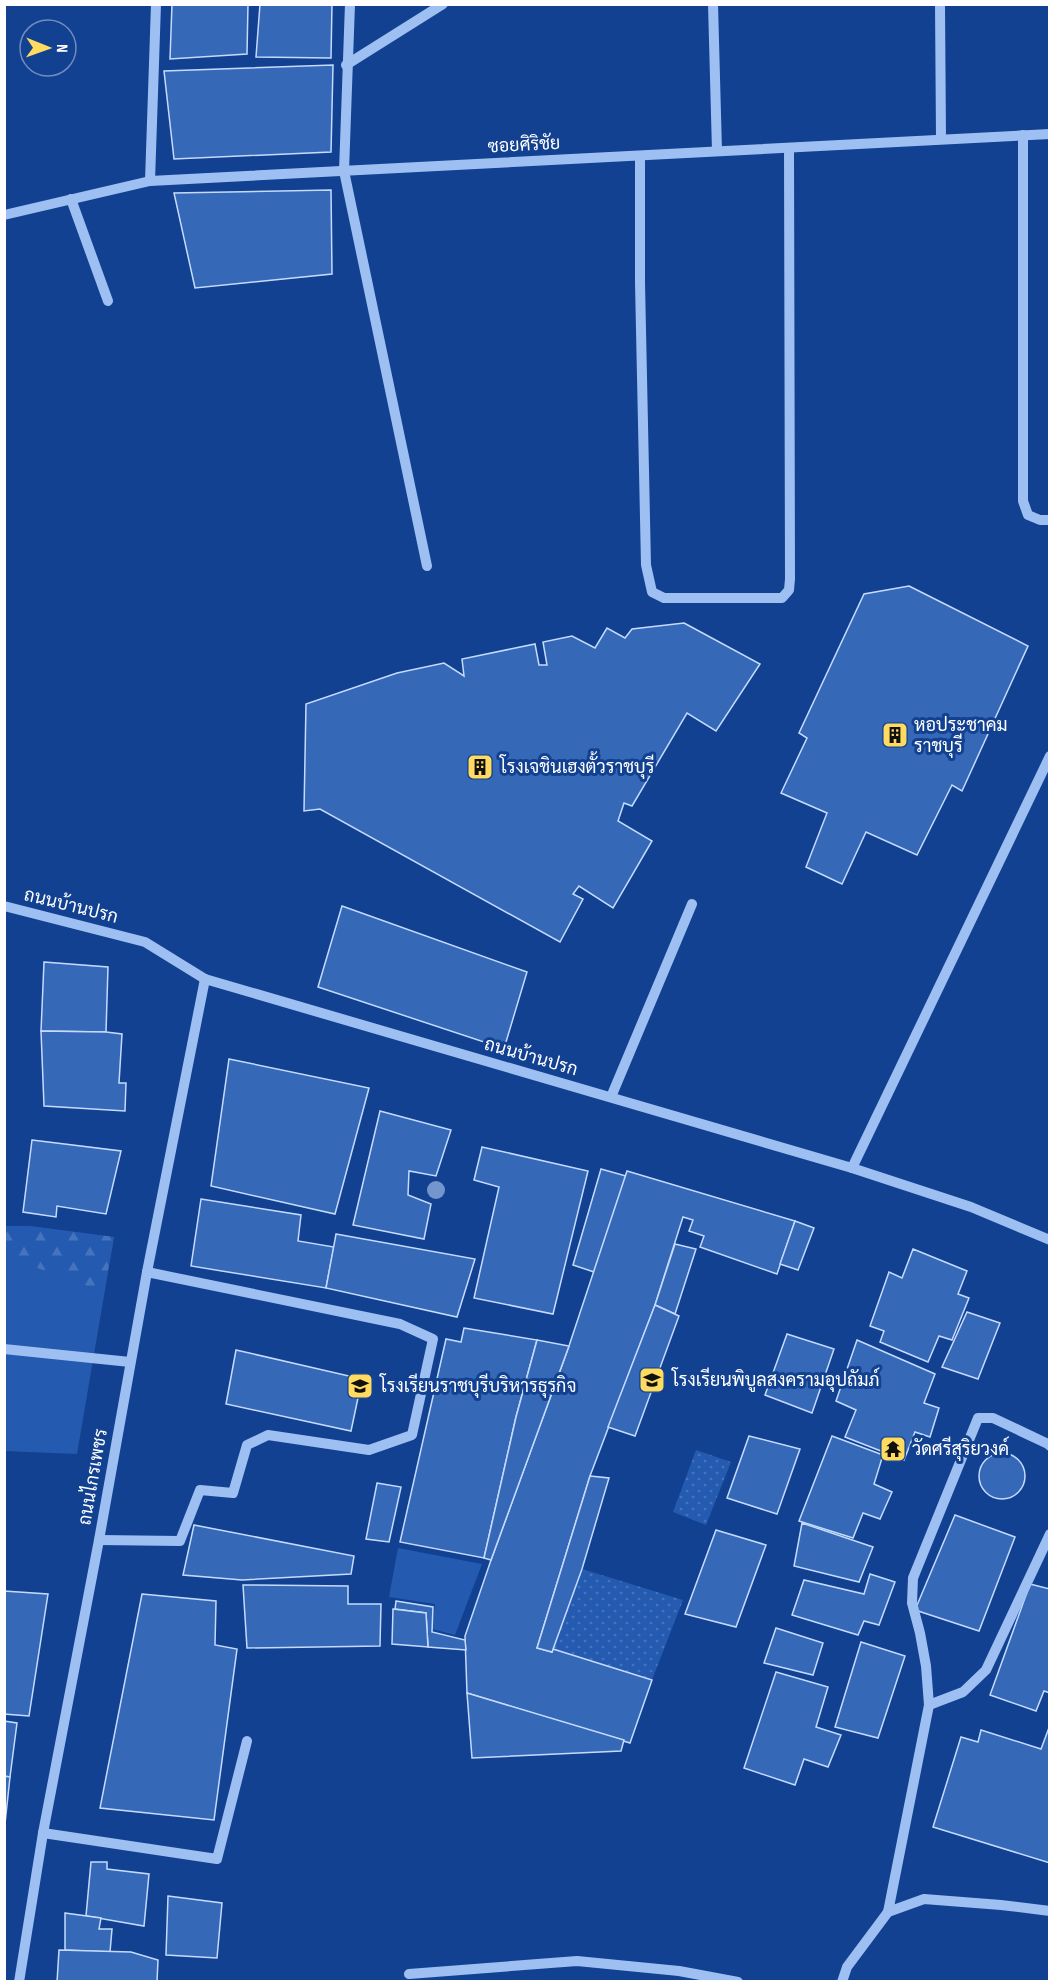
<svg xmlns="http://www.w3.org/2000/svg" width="1054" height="1986" font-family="'Sofia Sans Condensed',Sarabun,sans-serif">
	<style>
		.grass { fill: #245ab0 }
		.forest { fill: url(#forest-firs) }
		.park { fill: url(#park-dots) }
		.building { fill: #3668b8; stroke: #c5dbfd; stroke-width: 1.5 }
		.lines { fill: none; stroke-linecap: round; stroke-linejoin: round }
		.minor { stroke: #9ebff2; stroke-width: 10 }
		.tree { fill: #7496cc }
		.labels { text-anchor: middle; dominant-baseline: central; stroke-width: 6; stroke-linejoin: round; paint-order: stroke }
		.street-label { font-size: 18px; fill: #fff; stroke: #124191 }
		.poi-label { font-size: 18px; fill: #fff; stroke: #124191; text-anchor: start }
	</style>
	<defs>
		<pattern id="forest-firs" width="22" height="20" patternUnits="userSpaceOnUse" patternTransform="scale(1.5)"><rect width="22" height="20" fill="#245ab0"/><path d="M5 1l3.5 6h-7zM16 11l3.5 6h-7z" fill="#4573bc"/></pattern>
		<pattern id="park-dots" width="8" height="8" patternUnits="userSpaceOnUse" patternTransform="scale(1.5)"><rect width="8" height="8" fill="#245ab0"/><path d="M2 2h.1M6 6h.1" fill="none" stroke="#4573bc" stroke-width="1.8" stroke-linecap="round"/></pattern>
	</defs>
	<rect width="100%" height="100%" fill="#124191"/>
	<g class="grass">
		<polygon points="5,1226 29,1226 114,1237 77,1454 5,1451"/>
		<polygon points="398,1548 482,1564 455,1635 432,1629 435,1604 389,1597"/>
	</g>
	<polygon class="forest" points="5,1226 29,1226 114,1237 104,1292 18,1261 5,1250"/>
	<g class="park">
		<polygon points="696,1450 731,1462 706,1525 673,1512"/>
		<polygon points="582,1569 683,1600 652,1680 553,1649"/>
	</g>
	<g class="building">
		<polygon points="172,4 248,4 247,54 170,59"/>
		<polygon points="260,4 332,4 331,58 256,57"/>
		<polygon points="333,65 331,152 174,159 164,71"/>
		<polygon points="331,190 332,274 195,288 174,193"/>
		<polygon points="909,586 1028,646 962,791 952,785 917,855 866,832 842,884 806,867 827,813 781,793 807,738 799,733 864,594"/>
		<polygon points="684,623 760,664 716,731 687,713 632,806 624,803 618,821 652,841 613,908 579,886 573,894 583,899 560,942 320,809 304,811 306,704 397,673 444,663 464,676 462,659 535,644 539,665 547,665 543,642 572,636 595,648 607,628 625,638 632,629"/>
		<polygon points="342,906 527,972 506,1042 496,1046 318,987"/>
		<polygon points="44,962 108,967 106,1032 41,1031"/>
		<polygon points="41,1031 106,1032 122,1034 119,1083 126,1083 125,1111 44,1106"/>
		<polygon points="229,1059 369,1088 335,1214 211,1186"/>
		<polygon points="380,1111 451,1130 436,1176 409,1171 408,1195 431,1204 424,1239 353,1225"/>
		<polygon points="32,1140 121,1151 106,1214 57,1206 56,1217 23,1212"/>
		<polygon points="482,1147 588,1171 553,1314 474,1298 499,1187 474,1180"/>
		<polygon points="601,1169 626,1176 594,1272 573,1265"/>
		<polygon points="627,1171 795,1221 777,1274 700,1247 704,1236 689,1231 693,1220 683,1217 655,1305 590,1476 537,1648 552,1652 553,1649 652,1680 630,1743 467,1693 465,1636 491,1560 569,1346"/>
		<polygon points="201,1199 301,1215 298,1241 334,1247 326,1288 191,1266"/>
		<polygon points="795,1221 814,1228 798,1270 780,1264"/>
		<polygon points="336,1234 475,1259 457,1317 326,1288"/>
		<polygon points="675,1244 696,1249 675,1314 655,1305"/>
		<polygon points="913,1249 967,1271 958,1294 969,1298 952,1340 939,1336 928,1362 880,1342 884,1331 870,1326 889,1272 902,1278"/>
		<polygon points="655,1305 679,1316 635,1436 608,1427"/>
		<polygon points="967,1312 1000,1323 978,1379 942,1367"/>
		<polygon points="464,1328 537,1340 516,1417 484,1558 400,1542 446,1339 461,1342"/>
		<polygon points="787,1334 834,1349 812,1413 765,1395"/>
		<polygon points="537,1340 569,1346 491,1560 484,1558 516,1417"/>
		<polygon points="857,1340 935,1374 924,1403 939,1408 930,1437 915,1432 904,1460 845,1437 856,1410 836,1401"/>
		<polygon points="236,1350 362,1379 351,1431 226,1404"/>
		<polygon points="749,1436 800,1449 777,1514 727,1498"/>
		<polygon points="832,1436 883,1455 874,1484 892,1492 880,1519 863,1513 853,1538 799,1521"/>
		<circle cx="1002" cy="1476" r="23"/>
		<polygon points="590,1476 609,1478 582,1569 552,1652 537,1648"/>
		<polygon points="377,1483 401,1487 389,1542 366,1539"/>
		<polygon points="955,1515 1015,1537 979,1631 915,1610"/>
		<polygon points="802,1523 873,1547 859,1582 794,1566"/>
		<polygon points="194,1525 354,1556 351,1574 242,1580 183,1575"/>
		<polygon points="716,1530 766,1545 736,1627 685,1614"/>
		<polygon points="870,1574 895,1582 879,1625 864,1621 858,1635 792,1615 804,1580 864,1594"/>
		<polygon points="1030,1584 1050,1589 1050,1693 1044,1691 1036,1711 990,1695"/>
		<polygon points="243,1585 348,1586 348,1604 381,1604 380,1646 247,1648"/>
		<polygon points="4,1591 48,1594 29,1716 4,1714"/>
		<polygon points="142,1594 216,1601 215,1645 237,1649 214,1820 100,1808"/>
		<polygon points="396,1601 433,1607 432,1632 465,1640 466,1650 428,1647 426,1613 395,1609"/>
		<polygon points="393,1609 426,1613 428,1647 392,1644"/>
		<polygon points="776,1628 823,1643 813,1675 764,1663"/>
		<polygon points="861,1642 905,1656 878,1738 835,1727"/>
		<polygon points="776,1672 828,1687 816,1727 841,1735 828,1767 804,1759 795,1785 744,1768"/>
		<polygon points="467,1693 624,1740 621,1751 472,1758"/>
		<polygon points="4,1721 17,1723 10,1777 4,1776"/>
		<polygon points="1050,1725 1050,1863 933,1827 961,1737 978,1742 981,1730 1041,1749"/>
		<polygon points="4,1776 10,1777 4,1833"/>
		<polygon points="91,1862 107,1862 107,1869 149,1874 144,1926 86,1916"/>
		<polygon points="168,1896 222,1903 217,1958 166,1955"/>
		<polygon points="65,1913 101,1918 99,1929 112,1929 110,1952 65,1950"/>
		<polygon points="59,1950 131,1952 158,1960 157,1982 57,1982"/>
	</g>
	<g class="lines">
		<g class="minor">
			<polyline points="350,4 344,171 427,566"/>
			<polyline points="713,4 717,151"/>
			<polyline points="940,4 941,139"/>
			<polyline points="346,65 443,4"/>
			<polyline points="1023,135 1023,501 1028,515 1040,520 1050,520"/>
			<polyline points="640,156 640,283 646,565 652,592 664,598 782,598 789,590 790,579 789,148"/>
			<polyline points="150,181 156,4"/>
			<polyline points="71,199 108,301"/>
			<polyline points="4,215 150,181 1050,134"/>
			<polyline points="4,906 145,942 205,979 852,1168 971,1207 1050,1240"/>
			<polyline points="611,1097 692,904"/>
			<polyline points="852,1168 1050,756"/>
			<polyline points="4,1349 130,1362"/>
			<polyline points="99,1540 180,1541 200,1490 233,1493 247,1445 268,1435 369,1450 412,1435 433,1339 400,1324 147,1272"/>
			<polyline points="929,1705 963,1692 986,1670 1050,1534"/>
			<polyline points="43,1833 217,1859 247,1741"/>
			<polyline points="888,1912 929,1705 926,1666 920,1633 912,1603 913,1578 978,1418 993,1418 1048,1444 1050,1446"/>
			<polyline points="409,1974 577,1961 679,1971 738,1982"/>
			<polyline points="19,1982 43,1833 99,1540 147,1272 205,979"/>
			<polyline points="842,1982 847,1967 888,1912 924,1899 1001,1905 1050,1911"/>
		</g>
	</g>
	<circle class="tree" cx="436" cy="1190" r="9"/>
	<defs>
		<g id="building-square" transform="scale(1.35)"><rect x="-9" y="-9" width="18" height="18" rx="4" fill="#ffdb5f" stroke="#124191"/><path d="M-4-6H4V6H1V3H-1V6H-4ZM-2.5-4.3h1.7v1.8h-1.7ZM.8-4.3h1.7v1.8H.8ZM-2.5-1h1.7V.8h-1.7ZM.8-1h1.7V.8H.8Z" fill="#111"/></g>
		<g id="school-square" transform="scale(1.35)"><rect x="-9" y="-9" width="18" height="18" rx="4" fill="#ffdb5f" stroke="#124191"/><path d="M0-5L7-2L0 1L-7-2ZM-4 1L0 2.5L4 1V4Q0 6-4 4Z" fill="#111"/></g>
		<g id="university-square" transform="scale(1.35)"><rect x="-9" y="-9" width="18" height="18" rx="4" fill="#ffdb5f" stroke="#124191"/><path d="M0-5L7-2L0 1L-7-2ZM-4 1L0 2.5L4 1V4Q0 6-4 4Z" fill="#111"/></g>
		<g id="temple-square" transform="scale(1.35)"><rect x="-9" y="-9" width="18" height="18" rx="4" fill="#ffdb5f" stroke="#124191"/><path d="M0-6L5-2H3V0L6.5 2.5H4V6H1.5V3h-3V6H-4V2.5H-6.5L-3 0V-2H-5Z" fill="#111"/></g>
	</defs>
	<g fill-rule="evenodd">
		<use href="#building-square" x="895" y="735"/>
		<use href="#building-square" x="480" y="767"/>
		<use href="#school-square" x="652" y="1380"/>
		<use href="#university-square" x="360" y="1386"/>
		<use href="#temple-square" x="893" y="1449"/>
	</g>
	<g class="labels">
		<g class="street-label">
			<text transform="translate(524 145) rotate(-3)">ซอยศิริชัย</text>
			<text transform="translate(71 906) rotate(14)">ถนนบ้านปรก</text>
			<text transform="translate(531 1057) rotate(16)">ถนนบ้านปรก</text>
			<text transform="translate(93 1477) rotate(-80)">ถนนไกรเพชร</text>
		</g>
		<g class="poi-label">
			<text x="914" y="725">หอประชาคม<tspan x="914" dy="21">ราชบุรี</tspan></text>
			<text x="500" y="767">โรงเจชินเฮงตั้วราชบุรี</text>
			<text x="672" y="1380">โรงเรียนพิบูลสงครามอุปถัมภ์</text>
			<text x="380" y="1386">โรงเรียนราชบุรีบริหารธุรกิจ</text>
			<text x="912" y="1449">วัดศรีสุริยวงค์</text>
		</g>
	</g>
	<rect width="1054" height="1986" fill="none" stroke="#ffffff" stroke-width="12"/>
	<g transform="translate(48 48) rotate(91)"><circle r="28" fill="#124191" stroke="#718dbd" stroke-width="1.5"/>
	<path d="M0-4.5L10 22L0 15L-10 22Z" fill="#ffdb5f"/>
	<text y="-9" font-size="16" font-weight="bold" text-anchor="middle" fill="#ffffff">N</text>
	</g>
</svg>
